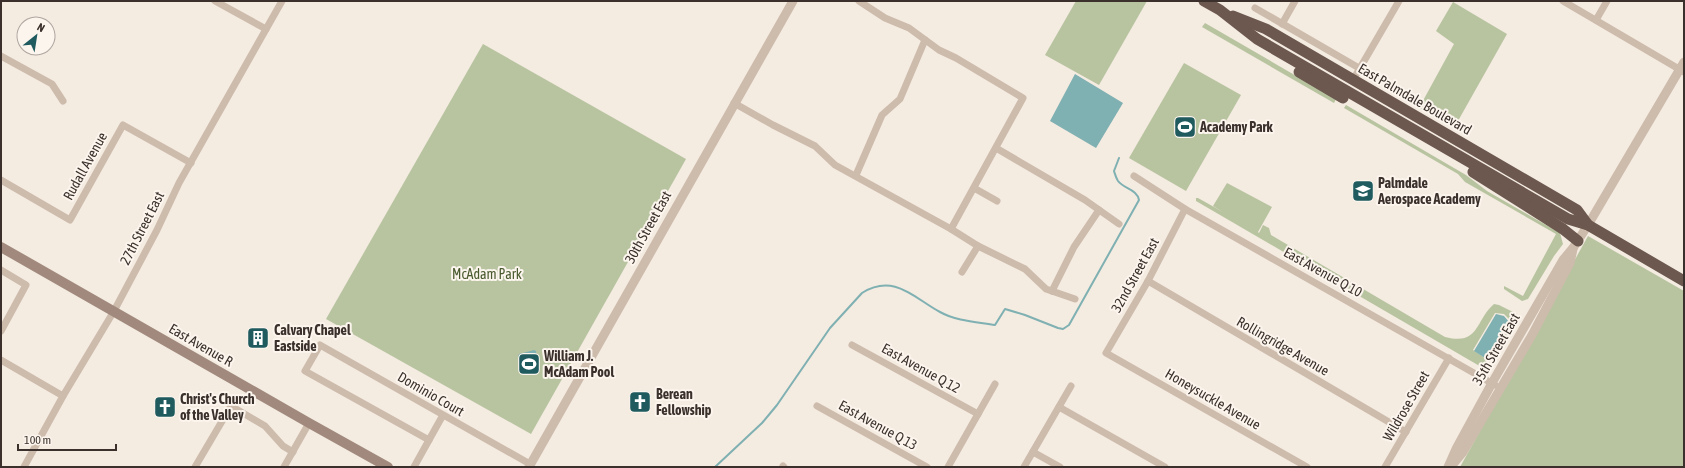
<svg xmlns="http://www.w3.org/2000/svg" width="1685" height="468" font-family="'Asap Condensed',sans-serif">
	<style>
		.green { fill: #b8c4a0; fill-rule: evenodd }
		.water { fill: #7fb0b2 }
		.lines { fill: none; stroke-linecap: round; stroke-linejoin: round }
		.stream { stroke: #7fb0b2; stroke-width: 2 }
		.minor { stroke: #cdbbac; stroke-width: 7 }
		.tertiary { stroke: #cdbbac; stroke-width: 9 }
		.secondary { stroke: #a18a7d; stroke-width: 10 }
		.trunk { stroke: #6c584f; stroke-width: 11 }
		.labels { text-anchor: middle; dominant-baseline: central; stroke-width: 4; stroke-linejoin: round; paint-order: stroke }
		.street-label { font-size: 14px; fill: #3b302b; stroke: #fbf5ee }
		.poi-label { font-size: 14px; font-weight: bold; fill: #3b302b; stroke: #fbf5ee; text-anchor: start }
		.park-label { font-size: 14px; fill: #4a5a2e; stroke: #fbf5ee }
	</style>
	<rect width="100%" height="100%" fill="#f4ebe1"/>
	<g class="green">
		<polygon points="1076,1 1147,1 1099,85 1045,55"/>
		<polygon points="1453,2 1507,34 1454,128 1419,108 1454,44 1436,31"/>
		<polygon points="1205,23 1336,99 1334,103 1202,27"/>
		<polygon points="483,44 686,159 531,434 326,319"/>
		<polygon points="1184,63 1241,95 1186,191 1129,158"/>
		<polygon points="1346,105 1466,175 1487,191 1560,233 1563,244 1554,256 1528,299 1522,301 1504,289 1504,286 1523,296 1556,234 1465,182 1458,174 1344,108"/>
		<path d="M1227,183L1272,207L1258,232L1259,233L1263,225L1269,228L1271,235L1445,337C1480,346 1475,320 1494,304L1499,305L1517,314V325L1503,344L1493,362L1485,363L1483,368L1196,201V198H1198L1223,212L1213,206ZM1495,313L1504,314L1510,320L1488,360L1473,350Z"/>
		<polygon points="1588,236 1684,291 1684,467 1460,467"/>
	</g>
	<g class="water">
		<polygon points="1075,74 1123,103 1096,148 1050,121"/>
		<polygon points="1496,314 1504,316 1509,322 1488,360 1474,351"/>
		<polygon points="534,350 536,351 538,372 526,375 518,356 519,354"/>
	</g>
	<g class="lines">
		<path class="stream" d="M715,467L762,423L777,405L830,328L862,293C894,273 914,298 940,312C956,321 977,322 995,325L1005,309L1025,315L1058,328L1063,329L1069,325L1139,200C1137,189 1124,189 1118,181C1116,178 1115,174 1114,171L1119,158"/>
		<g class="minor">
			<polyline points="215,1 266,29"/>
			<polyline points="859,1 885,18 909,28 939,50 956,58 1023,98 951,229"/>
			<polyline points="1563,1 1684,72"/>
			<polyline points="1255,8 1359,68"/>
			<polyline points="1596,20 1607,1"/>
			<polyline points="1282,24 1295,1"/>
			<polyline points="1,56 52,84 63,101"/>
			<polyline points="1353,80 1399,1"/>
			<polyline points="734,103 773,125 815,146 835,165 951,229 978,246 1025,269 1046,289 1075,299"/>
			<polyline points="996,148 1085,200 1119,224"/>
			<polyline points="856,175 882,115 900,99 925,40"/>
			<polyline points="1134,176 1185,209 1495,385"/>
			<polyline points="1,180 70,220 123,125 191,163"/>
			<polyline points="974,188 997,201"/>
			<polyline points="1185,209 1148,281 1106,353 1307,467"/>
			<polyline points="1,270 26,285 1,331"/>
			<polyline points="962,272 978,246"/>
			<polyline points="1148,281 1406,432"/>
			<polyline points="1052,291 1074,247 1099,210"/>
			<polyline points="852,345 978,414"/>
			<polyline points="1,360 63,396"/>
			<polyline points="817,406 927,467"/>
			<polyline points="1059,407 1165,467"/>
			<polyline points="443,415 429,440 305,371 320,345 530,464"/>
			<polyline points="1033,452 1060,467"/>
			<polyline points="783,466 784,467"/>
			<polyline points="24,467 63,396 114,311 157,230 179,183 282,1"/>
			<polyline points="195,467 231,406 265,426 283,446 293,452"/>
			<polyline points="284,467 309,423"/>
			<polyline points="414,467 429,440"/>
			<polyline points="948,467 995,384"/>
			<polyline points="1024,467 1071,386"/>
			<polyline points="1385,467 1449,358"/>
		</g>
		<g class="tertiary">
			<polyline points="1453,464 1463,452 1532,335 1570,263 1573,249"/>
			<polyline points="529,467 793,1"/>
			<polyline points="1448,467 1456,449 1492,383 1563,260 1573,248 1588,225 1684,62"/>
		</g>
		<polyline class="secondary" points="1,247 309,423 388,467"/>
		<g class="trunk">
			<polyline points="1204,1 1220,10 1257,39 1568,219 1588,225 1684,281"/>
			<polyline points="1233,16 1266,29 1577,210 1588,225"/>
			<polyline points="1299,72 1343,98"/>
			<polyline points="1473,172 1563,229 1578,241"/>
		</g>
	</g>
	<defs>
		<g id="stadium-square" transform="scale(1.15)"><rect x="-9" y="-9" width="18" height="18" rx="4" fill="#1f5a5e" stroke="#fbf5ee"/><path d="M0-5a6.5 5 0 1 0 0 10a6.5 5 0 1 0 0-10ZM-3.5-1.8h7v3.6h-7Z" fill="#fff"/></g>
		<g id="school-square" transform="scale(1.15)"><rect x="-9" y="-9" width="18" height="18" rx="4" fill="#1f5a5e" stroke="#fbf5ee"/><path d="M0-5L7-2L0 1L-7-2ZM-4 1L0 2.5L4 1V4Q0 6-4 4Z" fill="#fff"/></g>
		<g id="building-square" transform="scale(1.15)"><rect x="-9" y="-9" width="18" height="18" rx="4" fill="#1f5a5e" stroke="#fbf5ee"/><path d="M-4-6H4V6H1V3H-1V6H-4ZM-2.5-4.3h1.7v1.8h-1.7ZM.8-4.3h1.7v1.8H.8ZM-2.5-1h1.7V.8h-1.7ZM.8-1h1.7V.8H.8Z" fill="#fff"/></g>
		<g id="church-square" transform="scale(1.15)"><rect x="-9" y="-9" width="18" height="18" rx="4" fill="#1f5a5e" stroke="#fbf5ee"/><path d="M-1.2-6h2.4v3.5h3.3v2.4h-3.3V6h-2.4V-.1h-3.3v-2.4h3.3Z" fill="#fff"/></g>
	</defs>
	<g fill-rule="evenodd">
		<use href="#stadium-square" x="1185" y="127"/>
		<use href="#school-square" x="1363" y="191"/>
		<use href="#building-square" x="258" y="338"/>
		<use href="#stadium-square" x="529" y="364"/>
		<use href="#church-square" x="640" y="402"/>
		<use href="#church-square" x="165" y="407"/>
	</g>
	<g class="labels">
		<g class="street-label">
			<text transform="translate(1415 99) rotate(30)">East Palmdale Boulevard</text>
			<text transform="translate(85 166) rotate(-61)">Rudall Avenue</text>
			<text transform="translate(648 227) rotate(-61)">30th Street East</text>
			<text transform="translate(142 228) rotate(-63)">27th Street East</text>
			<text transform="translate(1323 272) rotate(29)">East Avenue Q 10</text>
			<text transform="translate(1135 275) rotate(-61)">32nd Street East</text>
			<text transform="translate(201 345) rotate(30)">East Avenue R</text>
			<text transform="translate(1283 346) rotate(30)">Rollingridge Avenue</text>
			<text transform="translate(1496 349) rotate(-60)">35th Street East</text>
			<text transform="translate(921 368) rotate(29)">East Avenue Q 12</text>
			<text transform="translate(431 394) rotate(30)">Dominio Court</text>
			<text transform="translate(1213 399) rotate(30)">Honeysuckle Avenue</text>
			<text transform="translate(1406 406) rotate(-60)">Wildrose Street</text>
			<text transform="translate(878 425) rotate(29)">East Avenue Q 13</text>
		</g>
		<g class="poi-label">
			<text x="1200" y="127">Academy Park</text>
			<text x="1378" y="183">Palmdale<tspan x="1378" dy="16">Aerospace Academy</tspan></text>
			<text x="274" y="330">Calvary Chapel<tspan x="274" dy="16">Eastside</tspan></text>
			<text x="544" y="356">William J.<tspan x="544" dy="16">McAdam Pool</tspan></text>
			<text x="656" y="394">Berean<tspan x="656" dy="16">Fellowship</tspan></text>
			<text x="180" y="399">Christ's Church<tspan x="180" dy="16">of the Valley</tspan></text>
		</g>
		<g class="park-label">
			<text x="487" y="274">McAdam Park</text>
		</g>
	</g>
	<rect width="1685" height="468" fill="none" stroke="#3b302b" stroke-width="4"/>
	<g transform="translate(36 36) rotate(30)"><circle r="19" fill="#fbf5ee" stroke="#aea6a0"/>
	<path d="M0-3L7 15L0 10L-7 15Z" fill="#1f5a5e"/>
	<text y="-6" font-size="11" font-weight="bold" text-anchor="middle" fill="#3b302b">N</text>
	</g>
	<path d="M18 444v6h98v-6" fill="none" stroke="#3b302b" stroke-width="2"/>
	<text x="24" y="444" font-size="12" fill="#3b302b" stroke="#fbf5ee" stroke-width="3" paint-order="stroke">100 m</text>
</svg>
